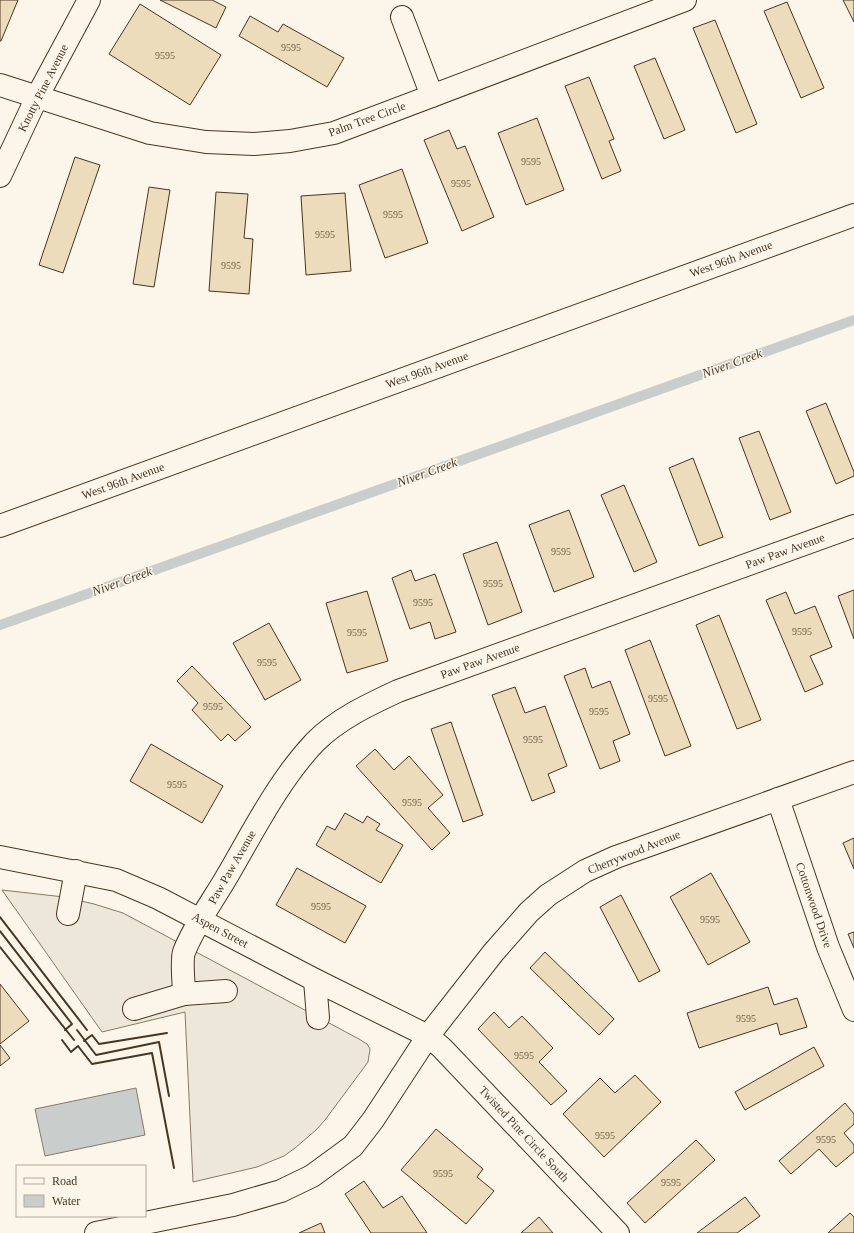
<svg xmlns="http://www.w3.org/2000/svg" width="854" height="1233" font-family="'Times New Roman',serif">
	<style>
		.parking { fill: #ede7d9; stroke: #887966 }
		.water { fill: #c9cecd; stroke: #887966 }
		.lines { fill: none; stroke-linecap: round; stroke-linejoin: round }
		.stream { stroke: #c9cecd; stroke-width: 10 }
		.building { fill: #ecdcbc; stroke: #4a3520 }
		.minor-casing { stroke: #4a3520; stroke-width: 24 }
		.minor { stroke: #fbf6e9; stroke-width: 22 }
		.wall { stroke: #4a3520; stroke-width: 2 }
		.labels { text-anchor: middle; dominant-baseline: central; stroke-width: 3; stroke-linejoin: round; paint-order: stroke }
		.number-label { font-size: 10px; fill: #725f47 }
		.street-label { font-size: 12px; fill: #4a3520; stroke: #fbf6e9 }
		.water-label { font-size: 13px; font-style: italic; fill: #4a3520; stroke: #fbf6e9 }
	</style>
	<rect width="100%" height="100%" fill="#fbf6e9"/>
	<polygon class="parking" points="2,890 64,897 94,904 123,913 359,1039 367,1044 370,1049 368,1062 325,1120 316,1130 295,1148 284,1156 257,1167 193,1182 185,1012 102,1032"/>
	<polygon class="water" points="136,1088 145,1135 45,1156 35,1109"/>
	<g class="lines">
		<polyline class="stream" points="0,625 854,320"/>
	</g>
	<g class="building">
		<polygon points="0,0 18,0 1,41 0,41"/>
		<polygon points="160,0 212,0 226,7 216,28"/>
		<polygon points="843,0 854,0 854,22"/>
		<polygon points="787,2 824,88 801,98 764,11"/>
		<polygon points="140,4 221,55 190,105 109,54"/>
		<polygon points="250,16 278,32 283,24 344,58 327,87 239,36"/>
		<polygon points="715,20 757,124 736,133 693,28"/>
		<polygon points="655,58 685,130 664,139 634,66"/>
		<polygon points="589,77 614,139 609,141 621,171 602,179 565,86"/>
		<polygon points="537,118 564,190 526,205 498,133"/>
		<polygon points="449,130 457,149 465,146 494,217 462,231 424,140"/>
		<polygon points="75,157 100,165 63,273 39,265"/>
		<polygon points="402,169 428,243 385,258 359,185"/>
		<polygon points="149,187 170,190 154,287 133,284"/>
		<polygon points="216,192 248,194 244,238 253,239 249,294 209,291"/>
		<polygon points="345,193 351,271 306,275 301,196"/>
		<polygon points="826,403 854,472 854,476 836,484 806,411"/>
		<polygon points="759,431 791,512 770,520 739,438"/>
		<polygon points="693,458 723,537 699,546 669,468"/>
		<polygon points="624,485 657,562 634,572 601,495"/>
		<polygon points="569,510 594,577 554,592 529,525"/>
		<polygon points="497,542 522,612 488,625 463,554"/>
		<polygon points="411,570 415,581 435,574 456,632 435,639 430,622 410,629 392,578"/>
		<polygon points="854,590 854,639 838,596"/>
		<polygon points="367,591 388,661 347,673 326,603"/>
		<polygon points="786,592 795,614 815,606 832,647 810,656 823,684 805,692 766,600"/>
		<polygon points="719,615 761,720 737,729 696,625"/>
		<polygon points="269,623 301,680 265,700 233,643"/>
		<polygon points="650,640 691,746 665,756 625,650"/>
		<polygon points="192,666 251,727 235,741 228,734 221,741 192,710 198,703 177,681"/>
		<polygon points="585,668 592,688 610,681 630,734 613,741 620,761 600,769 564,676"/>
		<polygon points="515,687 525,713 545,706 567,766 548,774 555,792 532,801 492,695"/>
		<polygon points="451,722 483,815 463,822 431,729"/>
		<polygon points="151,744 223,786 202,823 130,781"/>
		<polygon points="375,749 394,770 409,756 443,795 428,808 450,833 432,850 356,766"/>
		<polygon points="345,813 363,823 367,816 380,824 376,830 403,845 381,883 316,845 327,826 335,830"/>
		<polygon points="854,838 854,869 843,843"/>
		<polygon points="297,868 366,906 345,943 276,905"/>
		<polygon points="711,873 750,942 708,965 670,897"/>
		<polygon points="621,895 660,971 639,982 600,907"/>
		<polygon points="854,932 854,948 848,934"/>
		<polygon points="545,952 614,1019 599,1035 530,968"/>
		<polygon points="0,984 29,1021 0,1044"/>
		<polygon points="768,987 774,1005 797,998 807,1027 780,1035 777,1023 699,1048 687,1013"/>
		<polygon points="494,1012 509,1028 522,1016 553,1048 539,1062 567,1091 551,1105 478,1029"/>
		<polygon points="0,1045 10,1058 0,1066"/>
		<polygon points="814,1047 824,1066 745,1110 735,1092"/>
		<polygon points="635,1075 661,1102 604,1157 563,1114 600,1078 615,1093"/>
		<polygon points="845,1103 854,1114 854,1124 844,1133 854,1145 854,1152 836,1167 819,1149 791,1174 779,1161"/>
		<polygon points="436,1129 483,1169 477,1177 494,1191 466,1224 401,1170"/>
		<polygon points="696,1140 715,1160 645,1223 627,1203"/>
		<polygon points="364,1181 383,1208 402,1196 427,1233 371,1233 345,1194"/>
		<polygon points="745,1197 760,1216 737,1233 697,1233"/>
		<polygon points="850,1213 854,1217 854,1233 828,1233"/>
		<polygon points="539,1217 553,1233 521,1233"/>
		<polygon points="321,1223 325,1233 299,1233"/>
	</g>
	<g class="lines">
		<g class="minor-casing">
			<g id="minor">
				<polyline points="402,17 432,96"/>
				<polyline points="0,85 150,133 206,142 254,144 290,141 334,133 685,0"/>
				<polyline points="0,176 37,97 89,0"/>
				<polyline points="0,526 854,215"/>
				<polyline points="778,799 828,947 854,1010"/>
				<polyline points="0,857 116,880 158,898 315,980 428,1036 442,1048 618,1233"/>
				<polyline points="68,914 76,871"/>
				<polyline points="315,980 318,1018"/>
				<path d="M184,994C184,984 181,961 184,952C194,926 212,902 226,878C253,832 278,781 315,742C338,719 368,705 398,691L854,526"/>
				<polyline points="134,1009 184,994 226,991"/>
				<polyline points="96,1233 233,1205 281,1191 312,1176 353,1146 373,1120 428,1036 493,953 529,912 548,895 585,871 616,857 854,772"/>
			</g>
		</g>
		<use href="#minor" class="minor"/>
		<g class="wall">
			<polyline points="0,917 87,1030"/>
			<polyline points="0,931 72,1024 65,1030"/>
			<polyline points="0,947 74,1040"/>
			<polyline points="77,1030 96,1055 159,1042 169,1096"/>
			<polyline points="62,1040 71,1052 78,1046 92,1064 152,1053 174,1168"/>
			<polyline points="84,1041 92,1035 99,1044 167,1033"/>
		</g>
	</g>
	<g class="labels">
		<g class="number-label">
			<text x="291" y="47">9595</text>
			<text x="165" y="55">9595</text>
			<text x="531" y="161">9595</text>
			<text x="461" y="183">9595</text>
			<text x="393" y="214">9595</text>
			<text x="325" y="234">9595</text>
			<text x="231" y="265">9595</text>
			<text x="561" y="551">9595</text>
			<text x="493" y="583">9595</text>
			<text x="423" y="602">9595</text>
			<text x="802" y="631">9595</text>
			<text x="357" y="632">9595</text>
			<text x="267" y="662">9595</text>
			<text x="658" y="698">9595</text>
			<text x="213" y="706">9595</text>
			<text x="599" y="711">9595</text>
			<text x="533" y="739">9595</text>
			<text x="177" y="784">9595</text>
			<text x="412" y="802">9595</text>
			<text x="321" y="906">9595</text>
			<text x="710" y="919">9595</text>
			<text x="746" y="1018">9595</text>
			<text x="524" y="1055">9595</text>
			<text x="605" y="1135">9595</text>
			<text x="826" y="1139">9595</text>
			<text x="443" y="1173">9595</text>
			<text x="671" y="1182">9595</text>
		</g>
		<g class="street-label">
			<text transform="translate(43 88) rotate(-63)">Knotty Pine Avenue</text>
			<text transform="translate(367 119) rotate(-20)">Palm Tree Circle</text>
			<text transform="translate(731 259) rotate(-20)">West 96th Avenue</text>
			<text transform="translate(427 370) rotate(-20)">West 96th Avenue</text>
			<text transform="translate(123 481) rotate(-20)">West 96th Avenue</text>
			<text transform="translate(785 551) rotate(-20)">Paw Paw Avenue</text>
			<text transform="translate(480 661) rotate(-20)">Paw Paw Avenue</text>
			<text transform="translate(634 852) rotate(-22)">Cherrywood Avenue</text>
			<text transform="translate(232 867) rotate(-60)">Paw Paw Avenue</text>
			<text transform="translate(814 905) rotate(71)">Cottonwood Drive</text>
			<text transform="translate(220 930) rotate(28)">Aspen Street</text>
			<text transform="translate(524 1134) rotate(47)">Twisted Pine Circle South</text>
		</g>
		<g class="water-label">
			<text transform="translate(732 363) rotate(-20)">Niver Creek</text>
			<text transform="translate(427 472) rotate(-20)">Niver Creek</text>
			<text transform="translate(122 581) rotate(-20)">Niver Creek</text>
		</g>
	</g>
	<rect x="16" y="1165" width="130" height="52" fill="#fbf6e9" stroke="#b4a999"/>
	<rect x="24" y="1178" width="20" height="6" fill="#fbf6e9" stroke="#b4a999"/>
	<text x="52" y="1185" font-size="12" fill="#4a3520">Road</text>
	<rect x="24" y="1195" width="20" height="12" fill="#c9cecd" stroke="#b4a999"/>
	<text x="52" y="1205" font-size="12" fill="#4a3520">Water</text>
</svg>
